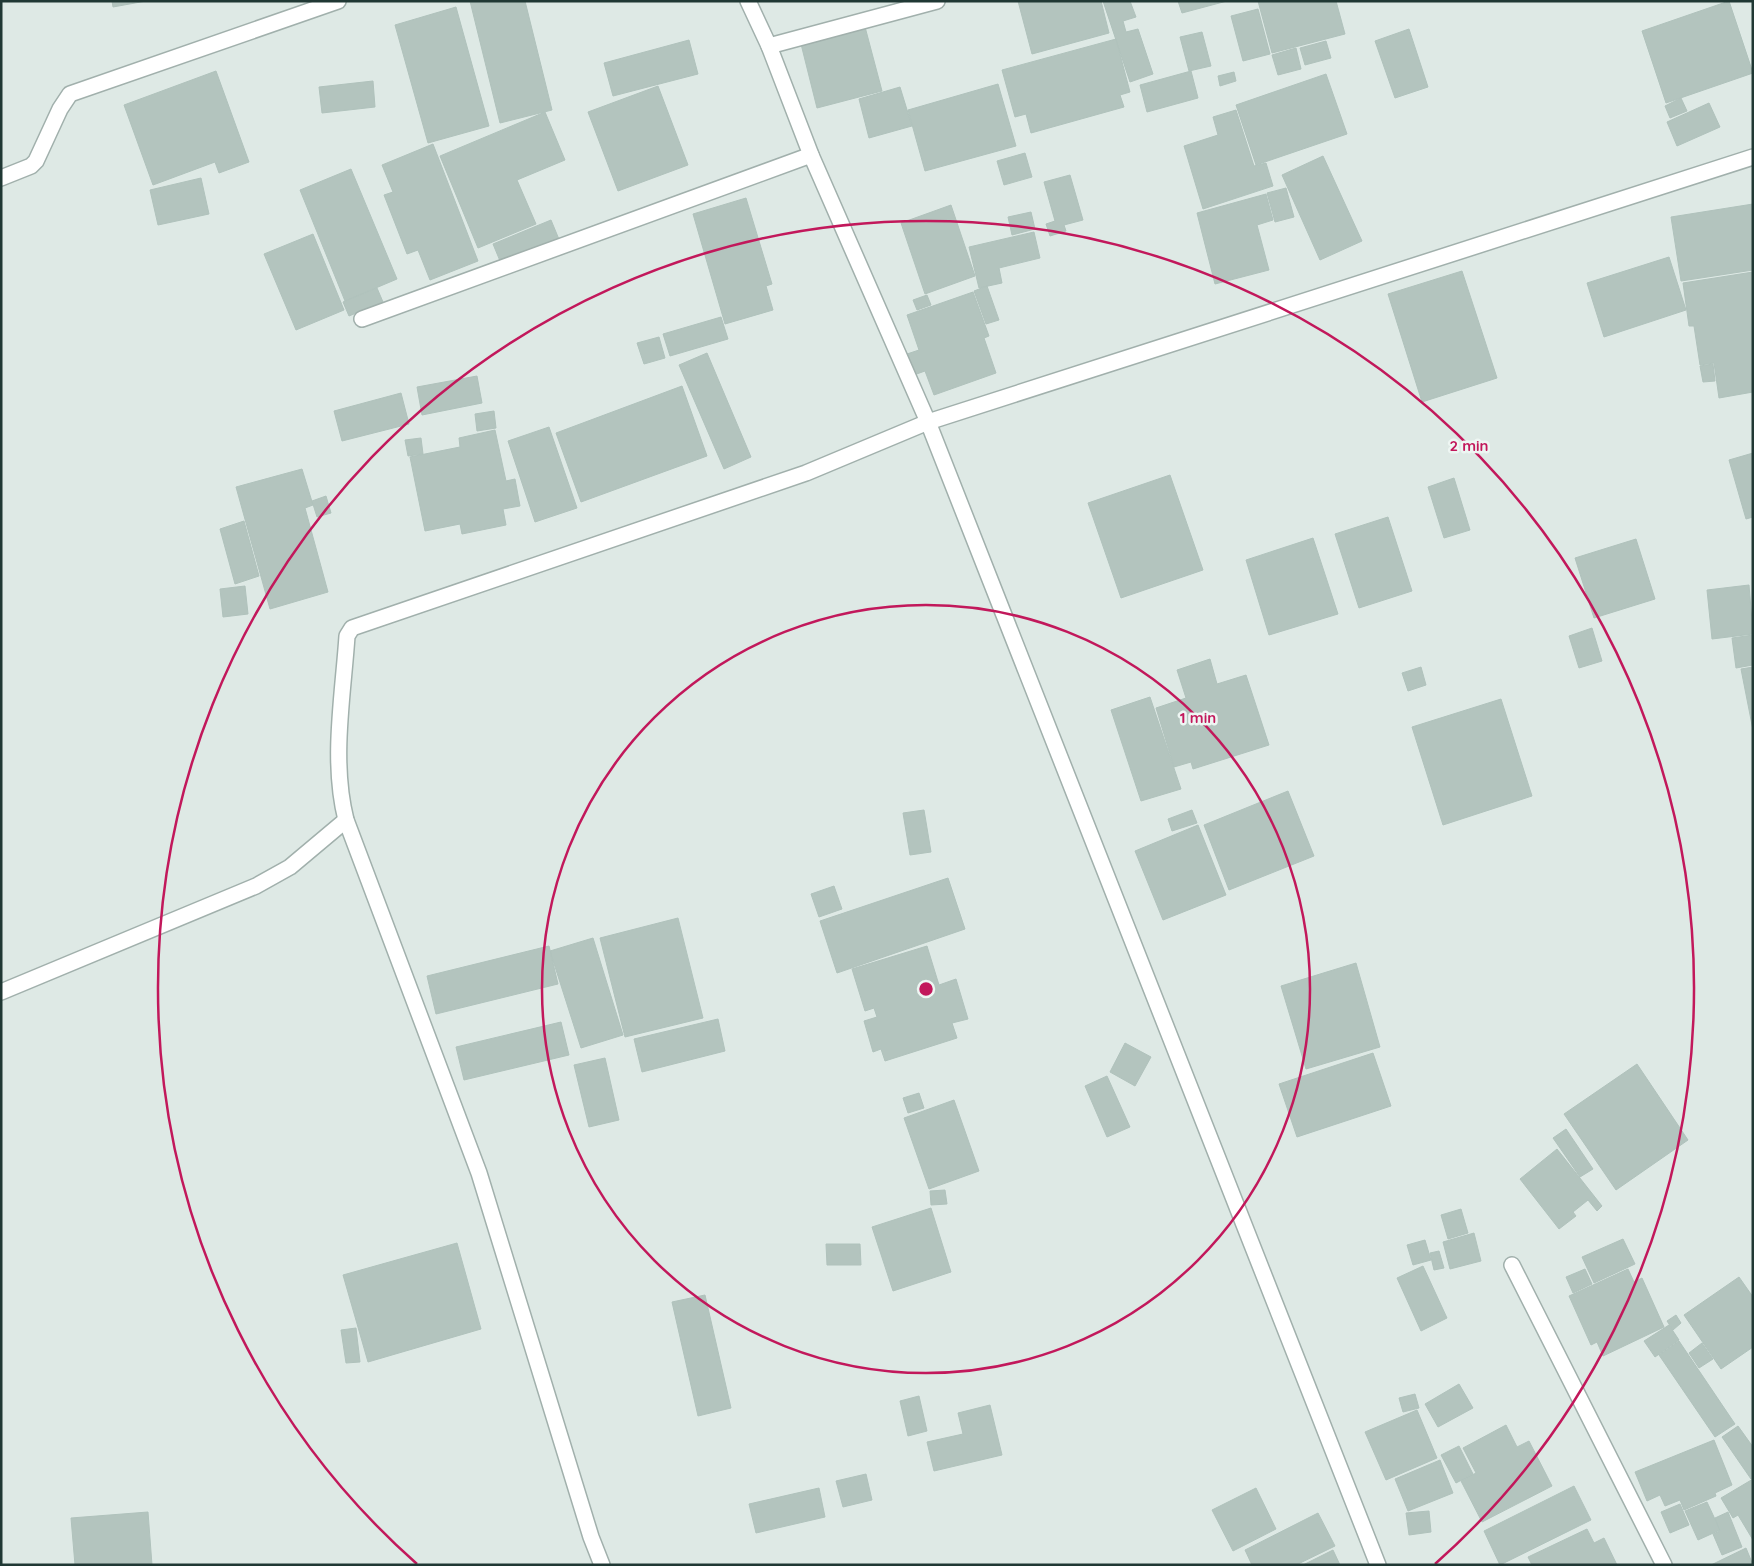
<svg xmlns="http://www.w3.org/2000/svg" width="1754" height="1566" font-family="Quicksand,sans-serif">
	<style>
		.building { fill: #b3c4be; stroke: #b0c2bc }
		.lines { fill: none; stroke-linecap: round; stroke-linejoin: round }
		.street-casing { stroke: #a1b0ac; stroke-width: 18 }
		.street { stroke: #fff; stroke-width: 15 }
		.ring { fill: none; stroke: #c2185b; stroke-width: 2.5 }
		.centre { fill: #c2185b; stroke: #eef6f3; stroke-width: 2.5 }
		.ring-label { font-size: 15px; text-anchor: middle; font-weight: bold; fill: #c2185b; stroke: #eef6f3; stroke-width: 5; stroke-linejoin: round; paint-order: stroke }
	</style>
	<rect width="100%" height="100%" fill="#dee9e5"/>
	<g class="building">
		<polygon points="112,1 146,1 113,7"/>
		<polygon points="470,1 525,1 552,110 500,123"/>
		<polygon points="1018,1 1101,1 1109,33 1032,54"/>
		<polygon points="1103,1 1130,1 1136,17 1123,21 1126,32 1138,29 1153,74 1130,82"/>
		<polygon points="1178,1 1227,1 1182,13"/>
		<polygon points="1258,1 1336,1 1345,34 1272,53"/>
		<polygon points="1729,1 1753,73 1666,103 1642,31"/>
		<polygon points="456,7 489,126 428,143 395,25"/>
		<polygon points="1258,9 1270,54 1243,61 1231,16"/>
		<polygon points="864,23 882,91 817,108 800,40"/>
		<polygon points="1409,29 1428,87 1395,98 1375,41"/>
		<polygon points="1202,32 1211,66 1189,71 1180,37"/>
		<polygon points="1116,39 1130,92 1120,95 1124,107 1031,133 1026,114 1015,117 1002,70"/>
		<polygon points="689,40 698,74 613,96 604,63"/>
		<polygon points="1326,41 1331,58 1305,65 1300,48"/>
		<polygon points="1296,48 1301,69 1278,75 1272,55"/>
		<polygon points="216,71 249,162 219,173 215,162 153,185 124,105"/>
		<polygon points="1191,71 1198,98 1147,112 1140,85"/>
		<polygon points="1234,72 1236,81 1220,86 1218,76"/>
		<polygon points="1326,74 1347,134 1256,165 1236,105"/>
		<polygon points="373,81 375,107 322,113 319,87"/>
		<polygon points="998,84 1016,146 925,171 908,110"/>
		<polygon points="658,86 688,165 618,191 588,112"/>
		<polygon points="900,87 912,126 869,138 859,99"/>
		<polygon points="1681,98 1687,111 1670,118 1665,106"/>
		<polygon points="1709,103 1720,127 1677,146 1667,122"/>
		<polygon points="1236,110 1254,166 1266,163 1273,186 1203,209 1184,146 1218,135 1213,117"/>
		<polygon points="545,112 565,160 517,180 536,224 478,248 440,156"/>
		<polygon points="433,144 478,261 430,280 418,250 407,254 384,195 393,192 382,165"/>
		<polygon points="1025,153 1032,177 1004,185 997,161"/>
		<polygon points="1323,156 1362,241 1320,260 1282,175"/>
		<polygon points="351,169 397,279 345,301 300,190"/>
		<polygon points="1070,175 1083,220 1064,225 1066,231 1050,236 1046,224 1055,221 1044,182"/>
		<polygon points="201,178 209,214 158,225 150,190"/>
		<polygon points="1286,188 1294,217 1275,222 1267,193"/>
		<polygon points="1266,194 1273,220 1257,225 1269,270 1215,284 1197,213"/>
		<polygon points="746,198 772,284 766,286 773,310 725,324 693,214"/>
		<polygon points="1753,204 1753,270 1681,281 1671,217"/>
		<polygon points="951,205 975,276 925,294 901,223"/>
		<polygon points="1031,212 1035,229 1012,235 1008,217"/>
		<polygon points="551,220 563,249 505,273 493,244"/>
		<polygon points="1034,232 1040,258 999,268 1002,283 979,288 969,247"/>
		<polygon points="313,234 344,310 296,330 264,254"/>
		<polygon points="1669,257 1686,310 1604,337 1587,283"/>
		<polygon points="1462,271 1497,378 1422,402 1388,294"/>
		<polygon points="1753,272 1753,392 1719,398 1714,363 1700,365 1694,326 1689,326 1683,283"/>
		<polygon points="987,286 999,320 986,324 974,291"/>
		<polygon points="377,288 383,302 349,316 343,302"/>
		<polygon points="973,292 989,336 984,338 996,373 934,395 925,371 911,376 904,355 919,350 907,315"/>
		<polygon points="927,295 931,305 917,310 913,300"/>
		<polygon points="721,317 728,339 670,356 663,334"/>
		<polygon points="659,337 665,358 644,364 637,343"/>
		<polygon points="707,353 751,457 724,469 679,365"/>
		<polygon points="1713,364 1715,381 1703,382 1700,366"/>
		<polygon points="477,376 482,403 422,415 417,387"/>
		<polygon points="682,386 707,456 581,502 556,433"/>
		<polygon points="401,393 409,424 342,441 334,411"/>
		<polygon points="494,411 496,428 477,431 475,414"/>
		<polygon points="549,427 577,508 535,522 508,441"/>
		<polygon points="495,430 506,481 515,479 520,506 503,509 506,525 462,534 460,524 425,531 410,457 460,447 459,438"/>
		<polygon points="421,438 423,454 408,456 405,440"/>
		<polygon points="1753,453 1753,517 1746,519 1729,460"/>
		<polygon points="302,469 313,505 305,508 328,592 270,609 236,487"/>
		<polygon points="1170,475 1203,570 1121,598 1088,503"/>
		<polygon points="1454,478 1470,530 1444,538 1428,487"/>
		<polygon points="326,496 331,513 317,517 312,501"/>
		<polygon points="1388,517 1412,591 1359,608 1335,534"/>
		<polygon points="244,521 259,576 235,584 220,529"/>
		<polygon points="1313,538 1338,614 1269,635 1246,560"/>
		<polygon points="1636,539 1655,599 1594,618 1575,558"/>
		<polygon points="1749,585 1753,634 1712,639 1707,590"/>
		<polygon points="245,586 248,614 223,617 220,589"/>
		<polygon points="1592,628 1602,661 1579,668 1569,636"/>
		<polygon points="1753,635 1753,665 1736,668 1732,638"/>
		<polygon points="1210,659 1217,684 1246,675 1269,745 1193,769 1191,762 1174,767 1156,708 1186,698 1177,670"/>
		<polygon points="1421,667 1426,685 1408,691 1402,673"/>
		<polygon points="1753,667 1753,730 1741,669"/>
		<polygon points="1150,697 1181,789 1141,801 1111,710"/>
		<polygon points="1501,699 1532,796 1443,825 1412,727"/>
		<polygon points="1288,791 1314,856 1229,890 1204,825"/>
		<polygon points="924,810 931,852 910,855 903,813"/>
		<polygon points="1192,810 1197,823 1172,831 1168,819"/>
		<polygon points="1198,825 1226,895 1163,920 1135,851"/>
		<polygon points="948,878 965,929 837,973 820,921"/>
		<polygon points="834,886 842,909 819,917 811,894"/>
		<polygon points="678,918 703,1018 625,1037 600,938"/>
		<polygon points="593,938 623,1035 581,1048 550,951"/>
		<polygon points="549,946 558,984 436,1014 427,976"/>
		<polygon points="927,946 939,985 956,979 968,1019 952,1023 957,1038 885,1061 881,1049 873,1052 864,1021 877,1017 874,1008 865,1011 852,969"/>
		<polygon points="1356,963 1380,1047 1306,1069 1281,986"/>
		<polygon points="718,1019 725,1051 642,1072 634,1039"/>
		<polygon points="561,1022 569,1055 464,1080 456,1047"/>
		<polygon points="1125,1043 1151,1057 1135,1086 1110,1072"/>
		<polygon points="1373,1053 1391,1106 1297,1137 1279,1084"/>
		<polygon points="605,1058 619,1120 589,1127 574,1065"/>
		<polygon points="1637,1064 1688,1140 1616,1190 1564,1114"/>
		<polygon points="1107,1076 1130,1127 1107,1137 1085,1086"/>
		<polygon points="919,1093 924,1108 908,1113 903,1098"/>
		<polygon points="954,1100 979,1171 929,1189 904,1118"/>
		<polygon points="1566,1129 1593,1169 1580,1177 1553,1138"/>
		<polygon points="1557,1149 1602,1206 1597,1211 1588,1200 1573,1212 1576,1216 1559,1229 1520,1179"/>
		<polygon points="945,1190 947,1204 931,1205 930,1191"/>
		<polygon points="931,1208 951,1272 893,1291 872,1227"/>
		<polygon points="1461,1209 1468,1233 1448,1239 1441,1215"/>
		<polygon points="1474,1233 1481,1261 1450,1269 1443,1242"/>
		<polygon points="1623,1239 1635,1264 1594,1283 1582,1257"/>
		<polygon points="1425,1240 1431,1260 1413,1265 1407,1245"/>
		<polygon points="457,1243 481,1329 368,1362 343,1275"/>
		<polygon points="826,1244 860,1244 861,1265 827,1265"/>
		<polygon points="1439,1251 1444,1268 1434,1270 1430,1253"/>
		<polygon points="1423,1266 1447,1318 1421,1331 1397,1278"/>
		<polygon points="1585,1269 1592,1284 1573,1293 1566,1277"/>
		<polygon points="1628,1269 1634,1282 1642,1278 1664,1327 1603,1356 1597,1342 1591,1345 1569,1296"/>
		<polygon points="1739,1277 1753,1297 1753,1347 1721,1369 1684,1315"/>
		<polygon points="705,1295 731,1408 698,1416 672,1302"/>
		<polygon points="1676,1315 1681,1323 1673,1330 1667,1321"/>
		<polygon points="1669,1325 1679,1340 1655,1357 1644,1341"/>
		<polygon points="356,1328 360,1362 346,1363 341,1330"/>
		<polygon points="1679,1341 1735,1424 1715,1437 1659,1355"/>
		<polygon points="1702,1343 1713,1359 1699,1368 1689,1353"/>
		<polygon points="1459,1384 1473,1408 1438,1427 1425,1404"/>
		<polygon points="1415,1394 1419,1408 1403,1412 1399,1398"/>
		<polygon points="919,1396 927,1431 908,1436 900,1401"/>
		<polygon points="990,1405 1002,1455 934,1471 927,1442 963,1434 958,1413"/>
		<polygon points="1417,1410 1437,1458 1386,1480 1365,1432"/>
		<polygon points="1506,1425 1517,1447 1529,1441 1552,1486 1482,1522 1461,1481 1476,1473 1463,1448"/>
		<polygon points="1738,1426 1753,1447 1753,1477 1751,1479 1722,1437"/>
		<polygon points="1714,1440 1732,1485 1715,1493 1716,1496 1684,1510 1680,1500 1665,1506 1660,1495 1647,1501 1635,1472"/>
		<polygon points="1459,1446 1473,1474 1456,1483 1441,1455"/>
		<polygon points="1440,1460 1453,1493 1408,1511 1395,1479"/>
		<polygon points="866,1474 872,1500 843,1507 836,1481"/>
		<polygon points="1753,1479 1753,1540 1738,1515 1733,1518 1721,1498"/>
		<polygon points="1574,1486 1591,1520 1500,1565 1484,1531"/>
		<polygon points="819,1488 825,1517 756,1533 749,1504"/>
		<polygon points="1256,1488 1276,1529 1233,1551 1212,1510"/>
		<polygon points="1707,1502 1720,1530 1698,1540 1685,1511"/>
		<polygon points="1680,1504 1689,1525 1670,1533 1661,1512"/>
		<polygon points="1429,1511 1431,1532 1409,1535 1406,1513"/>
		<polygon points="148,1512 152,1565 75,1565 71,1518"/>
		<polygon points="1728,1512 1742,1547 1722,1555 1713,1534 1720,1531 1715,1518"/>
		<polygon points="1318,1513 1335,1546 1296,1565 1252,1565 1245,1550"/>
		<polygon points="1587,1529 1594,1543 1604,1538 1617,1565 1532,1565 1528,1557"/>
		<polygon points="1746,1548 1753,1565 1711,1565"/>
		<polygon points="1333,1550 1340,1565 1303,1565"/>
	</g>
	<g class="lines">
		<g class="street-casing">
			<g id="street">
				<polyline points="748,1 769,46 811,155 928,422 1378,1565"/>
				<polyline points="769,46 937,1"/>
				<polyline points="1,178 31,166 36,161 60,109 70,94 338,1"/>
				<polyline points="362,319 811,155"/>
				<polyline points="1,992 256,886 290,867 346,820"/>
				<polyline points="1512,1265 1664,1565"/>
				<path d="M602,1565L591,1537L479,1173L346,820C331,761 343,696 347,636L352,628L806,473L928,422L1753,157"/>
			</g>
		</g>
		<use href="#street" class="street"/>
	</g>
	<g class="ring">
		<circle cx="926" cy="989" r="384"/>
		<path d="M417 1564A768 768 0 1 1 1435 1564"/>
	</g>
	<circle cx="926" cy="989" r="8" class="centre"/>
	<g class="ring-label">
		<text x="1469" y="451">2 min</text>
		<text x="1198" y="723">1 min</text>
	</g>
	<rect width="1754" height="1566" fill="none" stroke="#203834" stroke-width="5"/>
</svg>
